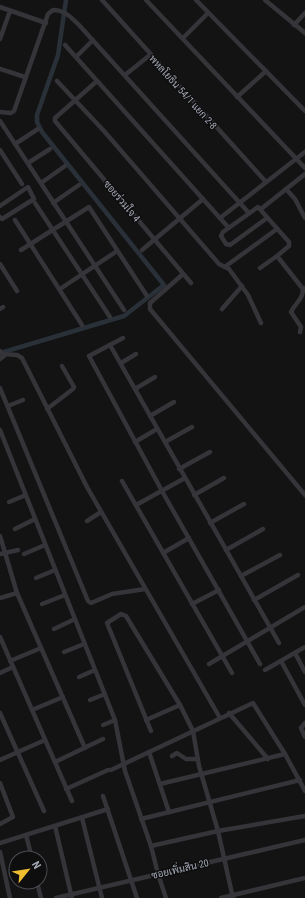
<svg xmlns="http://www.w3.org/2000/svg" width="305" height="898" font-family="'Roboto Condensed',Sarabun,sans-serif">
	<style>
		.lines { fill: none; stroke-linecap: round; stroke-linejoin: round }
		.canal { stroke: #293038; stroke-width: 4.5 }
		.street { stroke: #343439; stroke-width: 4.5 }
		.labels { text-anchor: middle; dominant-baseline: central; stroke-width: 3; stroke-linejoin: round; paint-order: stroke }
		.street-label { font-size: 10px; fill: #a4a8b4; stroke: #0e0e0f }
	</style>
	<rect width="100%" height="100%" fill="#131314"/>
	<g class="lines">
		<polyline class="canal" points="0,353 124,316 164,285 42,132 37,122 37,115 58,55 66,0"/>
		<g class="street">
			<polyline points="102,0 266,182"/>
			<polyline points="146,0 305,168"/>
			<polyline points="196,0 305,111"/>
			<polyline points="265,0 305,33"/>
			<polyline points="0,7 46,23"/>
			<polyline points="294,25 305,13"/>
			<polyline points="183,38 208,13"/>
			<polyline points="0,39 10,11"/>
			<polyline points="65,45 228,227"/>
			<polyline points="76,57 93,40"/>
			<polyline points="0,69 25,77"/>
			<polyline points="125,75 150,55"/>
			<polyline points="57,81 104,131 219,264 229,269 248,295 261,323"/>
			<polyline points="97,81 55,118 55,121 191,283"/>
			<polyline points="237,97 266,71"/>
			<path d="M0,112L11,113L14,111L48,14L53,10C64,10 71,17 79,25L248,212"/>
			<polyline points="0,121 124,310"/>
			<polyline points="15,144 38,129"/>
			<polyline points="0,150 22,184"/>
			<polyline points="28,163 50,149"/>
			<polyline points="41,183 65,166"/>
			<polyline points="286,189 295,199 305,218"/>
			<polyline points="35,203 110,317"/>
			<polyline points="53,203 79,185"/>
			<polyline points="0,206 28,187 34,199 2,219 0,217"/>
			<polyline points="261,209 305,174"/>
			<polyline points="220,218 305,152"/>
			<polyline points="267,218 230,245 226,244 221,236 223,232 258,207 289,242 289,246 277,256 303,289 305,288"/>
			<polyline points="15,220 82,325"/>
			<polyline points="21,250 89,207 147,296"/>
			<polyline points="142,250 203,199"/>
			<polyline points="0,264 17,291"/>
			<polyline points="226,266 277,229"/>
			<polyline points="260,268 277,256"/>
			<polyline points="183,274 150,303 150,309 305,495"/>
			<polyline points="60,289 117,251"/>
			<polyline points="0,309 3,307"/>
			<polyline points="222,309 242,286"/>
			<path d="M300,332L301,327L291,312C295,303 303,300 303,289"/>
			<polyline points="123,338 89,356 162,491 260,664"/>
			<polyline points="110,345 279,643"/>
			<polyline points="0,351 2,354 17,355 22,358 87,487 220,718"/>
			<polyline points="0,359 5,355"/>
			<polyline points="121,363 136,354"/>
			<polyline points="0,388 88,601 91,603 112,594 145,589"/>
			<polyline points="135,389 155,377"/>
			<polyline points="8,406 23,400"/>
			<polyline points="47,409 73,389 74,387 62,366"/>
			<polyline points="150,416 174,402"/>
			<polyline points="0,430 115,720 125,771 151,846 158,874 166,898"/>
			<polyline points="135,442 157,429"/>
			<polyline points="165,442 192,427"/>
			<polyline points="179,469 210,452"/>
			<polyline points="122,481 232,673"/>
			<polyline points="194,495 224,478"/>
			<polyline points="9,502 26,495"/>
			<polyline points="136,505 185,478"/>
			<polyline points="87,521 101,512"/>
			<polyline points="210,523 244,504"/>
			<polyline points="15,529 35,519"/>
			<polyline points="0,536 17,593 85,748"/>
			<polyline points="226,550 263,529"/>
			<polyline points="163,553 189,538"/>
			<polyline points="0,554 18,550"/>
			<polyline points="24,554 45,545"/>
			<polyline points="241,576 280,555"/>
			<polyline points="36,578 55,570"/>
			<polyline points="0,598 17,593"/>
			<polyline points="254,600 298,575"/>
			<polyline points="42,604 65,595"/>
			<polyline points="192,604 219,590"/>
			<polyline points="54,629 75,619"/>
			<polyline points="0,637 72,801"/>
			<polyline points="64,652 84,644"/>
			<polyline points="295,653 305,672"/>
			<polyline points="10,661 41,648"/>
			<polyline points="281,661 305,705"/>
			<polyline points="209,664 305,607"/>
			<polyline points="265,670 305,647"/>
			<polyline points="0,673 13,667"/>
			<polyline points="79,677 95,670"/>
			<polyline points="90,700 105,694"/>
			<polyline points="32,710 63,697"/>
			<polyline points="0,713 44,811"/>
			<polyline points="229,713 268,759"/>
			<polyline points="146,720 180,705"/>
			<polyline points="305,723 301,728 305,737"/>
			<polyline points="103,725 115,720"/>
			<polyline points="151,731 107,623 121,614 126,616 180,705 193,731 199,766 218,831 233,898"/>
			<polyline points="149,752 169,812"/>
			<polyline points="172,756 177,753 186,759 198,759"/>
			<polyline points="0,760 45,740"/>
			<polyline points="55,762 103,739"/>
			<polyline points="111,770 253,703 285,754 305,791"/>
			<polyline points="0,783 13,817 0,824"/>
			<polyline points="160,784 285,754"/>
			<polyline points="66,789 108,770"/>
			<polyline points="103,796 137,898"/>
			<polyline points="82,818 102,898"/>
			<polyline points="141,819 300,780"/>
			<polyline points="55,826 72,898"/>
			<polyline points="26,835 32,858"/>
			<polyline points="0,843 108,809"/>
			<polyline points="151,846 218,831 305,816"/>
			<polyline points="0,852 10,898"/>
			<polyline points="37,882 41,898"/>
			<polyline points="56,898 305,840"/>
			<polyline points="221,898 305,878"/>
		</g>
	</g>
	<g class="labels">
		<g class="street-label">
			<text transform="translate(183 92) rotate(48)">พหลโยธิน 54/1 แยก 2-8</text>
			<text transform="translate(122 201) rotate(50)">ซอยร่วมใจ 4</text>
			<text transform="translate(180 869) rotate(-13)">ซอยเพิ่มสิน 20</text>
		</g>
	</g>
	<g transform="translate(28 870) rotate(60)"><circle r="19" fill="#0e0e0f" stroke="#4a4c51"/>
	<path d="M0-3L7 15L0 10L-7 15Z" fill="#efbe2f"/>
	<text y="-6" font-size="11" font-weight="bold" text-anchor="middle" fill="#a4a8b4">N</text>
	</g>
</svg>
